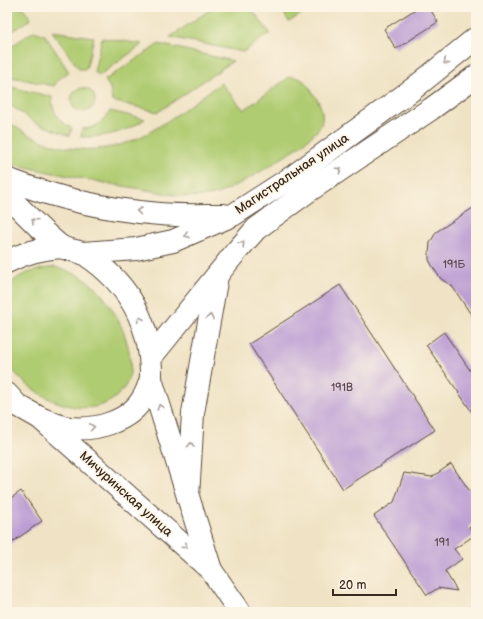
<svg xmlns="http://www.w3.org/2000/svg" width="483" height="619" font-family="'Balsamiq Sans',sans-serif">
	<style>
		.green { fill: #b0cc72; stroke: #767b48 }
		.building { fill: #bc9ed4 }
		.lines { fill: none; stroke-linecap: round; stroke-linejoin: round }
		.secondary-casing { stroke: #564637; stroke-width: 24 }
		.primary-casing { stroke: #564637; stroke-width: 24 }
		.secondary { stroke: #fff; stroke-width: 22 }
		.primary { stroke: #fff; stroke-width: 22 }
		.oneway { stroke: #a79f9a }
		.labels { text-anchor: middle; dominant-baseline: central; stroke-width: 3.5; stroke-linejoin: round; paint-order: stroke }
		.number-label { font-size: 11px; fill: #5b474c }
		.street-label { font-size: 13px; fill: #3b2a1e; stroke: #fcf5e5 }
	</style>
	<rect width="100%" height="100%" fill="#fcf5e5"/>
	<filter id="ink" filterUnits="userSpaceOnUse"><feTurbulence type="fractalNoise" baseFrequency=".025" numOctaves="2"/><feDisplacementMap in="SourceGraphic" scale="8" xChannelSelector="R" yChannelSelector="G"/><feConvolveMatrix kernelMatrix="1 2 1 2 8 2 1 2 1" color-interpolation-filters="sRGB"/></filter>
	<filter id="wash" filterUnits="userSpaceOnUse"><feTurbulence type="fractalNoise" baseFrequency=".012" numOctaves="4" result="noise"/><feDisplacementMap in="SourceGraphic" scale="16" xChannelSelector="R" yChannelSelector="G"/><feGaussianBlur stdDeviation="0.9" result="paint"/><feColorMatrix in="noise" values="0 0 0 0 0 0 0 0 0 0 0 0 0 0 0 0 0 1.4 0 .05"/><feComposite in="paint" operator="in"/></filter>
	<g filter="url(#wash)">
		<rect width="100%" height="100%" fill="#f0e3c5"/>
		<g class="green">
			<polygon points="7,7 23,7 31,19 7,35 7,13 10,11"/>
			<polygon points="214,7 250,7 270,33 243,52 170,37"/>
			<polygon points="280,7 312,7 289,22"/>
			<polygon points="34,31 45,35 69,72 60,78 54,86 7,76 7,49"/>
			<polygon points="52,31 94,37 86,69 79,69"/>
			<polygon points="102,38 143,44 100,75 94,72"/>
			<polygon points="159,44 233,61 158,112 112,101 110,88 105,80"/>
			<path d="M289,77C301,76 306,82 312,92C320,102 325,113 321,125C315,141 231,192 213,195C189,200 164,193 141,189C96,182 52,173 7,163V121C48,152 101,160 148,133C173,119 197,99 221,83L244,110Z"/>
			<path d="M7,86L52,97C52,111 58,122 72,128L70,136L36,123L7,103Z"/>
			<circle cx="83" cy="100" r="12"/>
			<path d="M110,111L145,119C127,132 103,138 81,137L82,129C95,129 104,122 110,111Z"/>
			<path d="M55,267C68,271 79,274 90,283C114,301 144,361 124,388C94,430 28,397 7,362V287C21,272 35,270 55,267Z"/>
		</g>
		<g id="blocks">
			<g class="building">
				<polygon points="419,7 429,7 438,22 396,49 384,29"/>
				<polygon points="476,206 476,322 452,286 441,279 434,269 429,260 429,253 430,243 436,232"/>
				<polygon points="340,285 435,430 343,489 249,344"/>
				<polygon points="444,332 476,379 476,418 426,345"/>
				<polygon points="451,464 476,500 476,521 469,527 475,535 454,549 462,559 445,571 457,591 438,588 427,595 374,516 394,502 404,473 432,477"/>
				<polygon points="21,491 42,521 7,546 7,501"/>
			</g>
		</g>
	</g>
	<g filter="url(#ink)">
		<use href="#blocks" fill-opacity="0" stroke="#564637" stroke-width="1"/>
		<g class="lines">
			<g class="secondary-casing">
				<g id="secondary">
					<path d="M7,179C55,198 108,210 160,214C181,216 203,215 224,215"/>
					<polyline points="83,253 136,249 173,241 233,215 295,175 413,89 476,38"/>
					<path d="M7,262C25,252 41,249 62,247"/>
					<polyline points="151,357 235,253 256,229 307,192 431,109 476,76"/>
					<path d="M40,418C48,421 56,425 64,427C92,432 130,423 144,396C147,391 149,385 151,379"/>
					<polyline points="188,497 193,413 217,276"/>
				</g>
			</g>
			<g class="primary-casing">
				<g id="primary">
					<path d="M7,195C24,212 41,231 60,246C67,251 79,250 86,255C131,285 152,326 151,379L211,570"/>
					<polyline points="7,394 17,405 40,418 211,570 240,612"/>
				</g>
			</g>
			<use href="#secondary" class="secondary"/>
			<use href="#primary" class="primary"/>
		</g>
		<defs><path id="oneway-chevron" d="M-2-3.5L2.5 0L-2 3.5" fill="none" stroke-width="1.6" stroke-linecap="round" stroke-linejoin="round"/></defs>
		<g class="oneway">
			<use href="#oneway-chevron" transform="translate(446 62) rotate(141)"/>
			<use href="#oneway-chevron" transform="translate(339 170) rotate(-34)"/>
			<use href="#oneway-chevron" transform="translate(139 211) rotate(-172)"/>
			<use href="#oneway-chevron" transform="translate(34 221) rotate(-137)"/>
			<use href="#oneway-chevron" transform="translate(187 235) rotate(157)"/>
			<use href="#oneway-chevron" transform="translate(242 244) rotate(-48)"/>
			<use href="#oneway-chevron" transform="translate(210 317) rotate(-80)"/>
			<use href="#oneway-chevron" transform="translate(140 319) rotate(-113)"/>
			<use href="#oneway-chevron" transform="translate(160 407) rotate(-107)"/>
			<use href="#oneway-chevron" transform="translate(92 427) rotate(-8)"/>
			<use href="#oneway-chevron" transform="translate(191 445) rotate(-87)"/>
			<use href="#oneway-chevron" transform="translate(185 546) rotate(42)"/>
		</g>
	</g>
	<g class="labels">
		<g class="number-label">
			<text x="454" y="264">191Б</text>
			<text x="342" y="387">191В</text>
			<text x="442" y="542">191</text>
		</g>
		<g class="street-label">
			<text transform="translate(292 174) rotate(-34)">Магистральная улица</text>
			<text transform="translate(126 494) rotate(42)">Мичуринская улица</text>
		</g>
	</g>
	<rect width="483" height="619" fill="none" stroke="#fcf5e5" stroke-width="24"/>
	<path d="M333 589v6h63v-6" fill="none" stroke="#3b2a1e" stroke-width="2"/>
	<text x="339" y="589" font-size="12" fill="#3b2a1e" stroke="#fcf5e5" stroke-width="3" paint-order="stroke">20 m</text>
</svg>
